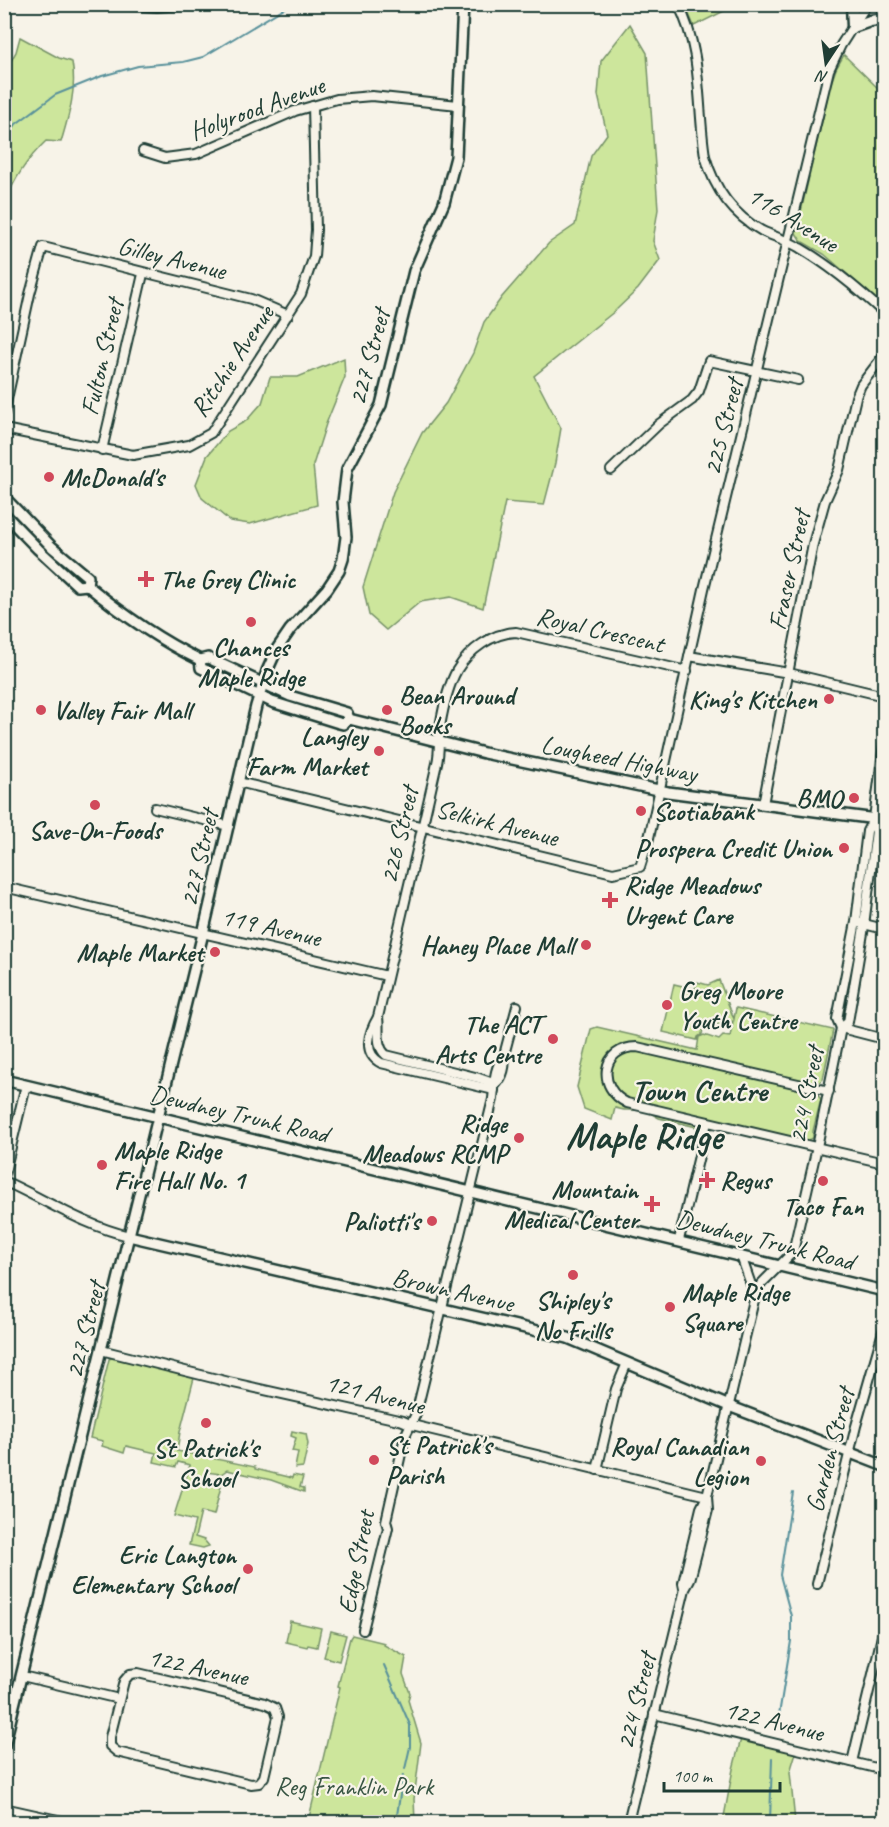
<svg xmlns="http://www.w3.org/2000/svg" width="889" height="1827" font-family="Caveat,sans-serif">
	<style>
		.green { fill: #cde69c; stroke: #769268; stroke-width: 1.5 }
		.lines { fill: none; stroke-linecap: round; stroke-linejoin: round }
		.stream { stroke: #59919b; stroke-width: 2 }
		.minor-casing { stroke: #1f3d34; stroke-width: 12 }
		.major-casing { stroke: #1f3d34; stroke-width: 14 }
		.highway-casing { stroke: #1f3d34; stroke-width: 15 }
		.minor { stroke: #f7f3e8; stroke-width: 8 }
		.major { stroke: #f7f3e8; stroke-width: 9 }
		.highway { stroke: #f7f3e8; stroke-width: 10 }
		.poi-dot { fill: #d1495b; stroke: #f7f3e8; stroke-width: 2 }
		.labels { text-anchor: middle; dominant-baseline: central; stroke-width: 4.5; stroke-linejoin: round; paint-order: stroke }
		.street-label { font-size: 26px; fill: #1f3d34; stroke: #f7f3e8 }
		.poi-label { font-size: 26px; font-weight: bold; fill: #1f3d34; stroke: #f7f3e8; text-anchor: end }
		.park-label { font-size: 26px; fill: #395644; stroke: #f7f3e8 }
		.district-label { font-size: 32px; font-weight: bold; fill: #1f3d34; stroke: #f7f3e8 }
		.town-label { font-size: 38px; font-weight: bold; fill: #1f3d34; stroke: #f7f3e8 }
	</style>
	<rect width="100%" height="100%" fill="#f7f3e8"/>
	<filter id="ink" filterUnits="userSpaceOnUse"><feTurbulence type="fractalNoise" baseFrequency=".0167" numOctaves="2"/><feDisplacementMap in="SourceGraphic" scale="12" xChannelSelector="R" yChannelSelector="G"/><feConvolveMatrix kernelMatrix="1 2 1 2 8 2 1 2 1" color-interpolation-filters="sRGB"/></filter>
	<g filter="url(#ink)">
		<g class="green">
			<polygon points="685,5 736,5 694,26"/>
			<polygon points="630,24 647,53 658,209 653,241 660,260 638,289 615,311 534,376 561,428 555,463 544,505 505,502 483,608 451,597 420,602 386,630 369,615 363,587 393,492 422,433 446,403 473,353 484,322 502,297 549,243 575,225 591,156 607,134 598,95 601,61"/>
			<path d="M20,37L59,58L72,62C77,89 69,115 61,142L46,141C27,159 14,179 5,203V71L16,52Z"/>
			<polygon points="844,55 881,91 884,89 884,306 824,254 801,241 796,233 830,86 836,69"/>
			<polygon points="344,358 345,377 326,424 313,465 317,505 250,524 230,521 202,498 196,484 207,456 228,431 246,421 262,403 270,377 298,377"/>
			<polygon points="719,980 734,1019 736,1008 833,1030 823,1079 817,1085 815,1092 821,1099 813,1131 813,1138 807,1141 703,1119 701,1128 659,1118 645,1110 624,1110 615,1108 612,1120 584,1109 577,1087 591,1029 597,1027 697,1050 699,1037 704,1035 719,1040 723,1036 730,1037 733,1021 721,1025 705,1021 702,1034 698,1037 697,1040 663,1032 674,984 695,989 697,982 708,985"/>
			<polygon points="113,1357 218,1382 217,1383 194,1378 180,1432 177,1451 255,1467 255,1469 292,1478 293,1475 303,1477 300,1487 304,1488 304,1492 271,1480 227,1470 221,1474 206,1472 205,1479 201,1478 200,1481 221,1486 214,1515 201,1512 195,1537 204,1540 209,1546 203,1548 189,1545 195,1521 174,1516 190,1465 178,1462 176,1467 154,1462 156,1453 126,1446 124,1453 102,1446 103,1441 90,1438 109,1359"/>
			<polygon points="292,1431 306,1434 308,1444 303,1467 295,1468 298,1452 292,1451 296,1438 291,1436"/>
			<polygon points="290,1621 321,1628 317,1647 308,1645 307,1647 286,1642"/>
			<polygon points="331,1631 346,1635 339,1661 324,1657"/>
			<polygon points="352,1635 385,1643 384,1645 406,1657 403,1674 410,1693 408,1700 421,1743 414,1799 415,1822 308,1822 340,1687 338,1686 350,1638"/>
			<polygon points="742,1735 797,1749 790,1772 795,1822 723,1822 733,1769"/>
		</g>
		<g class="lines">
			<g class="stream">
				<polyline points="4,142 16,124 55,95 102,76 138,66 183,62 203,57 291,4"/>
				<polyline points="384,1665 410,1725 410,1747 405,1769"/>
				<polyline points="777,1727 791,1641 791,1616 780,1575 793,1492"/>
				<polyline points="396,1822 403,1775"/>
				<polyline points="770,1822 772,1758"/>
			</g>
			<g class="minor-casing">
				<g id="minor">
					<polyline points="116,4 157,7 192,4"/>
					<path d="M678,4C703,52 697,105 705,156C714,188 733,215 762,231C775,237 789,241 800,248C831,266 858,289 884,313"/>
					<polyline points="143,151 165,158 196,154 295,111 337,99 372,96 458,105"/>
					<polyline points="4,413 30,294 43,247 251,299 288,315"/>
					<polyline points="4,429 133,455 189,445 211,433 301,294 314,256 316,230 313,106"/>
					<polyline points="102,450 143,274"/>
					<polyline points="611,470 659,424 692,400 699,391 709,361 798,380"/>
					<polyline points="689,656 789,673 884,696"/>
					<polyline points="238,782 613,873 640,867 649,838 704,589 829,70 841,45 867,4"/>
					<polyline points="763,804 813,544 825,501 839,470 856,397 861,385 884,355"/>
					<polyline points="155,808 229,826"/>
					<polyline points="4,887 387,976"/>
					<polyline points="860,923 884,929"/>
					<path d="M378,1017C380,1031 375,1045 386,1055L479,1078L496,1084"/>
					<polyline points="841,1028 837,1019 856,922 867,831 874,818"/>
					<polyline points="841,1028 884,1039"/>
					<path d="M496,1084C503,1077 506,1066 504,1055L517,1006"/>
					<path d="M494,1090L381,1063C362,1053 369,1032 378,1017C397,933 418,848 437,763C440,751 438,739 440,727C443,709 448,686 457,670C469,650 492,633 516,632L687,671"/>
					<path d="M829,1091L637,1047C601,1047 596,1088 627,1103L884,1163"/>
					<polyline points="4,1176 26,1085"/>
					<path d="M4,1181C46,1200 85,1226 129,1236"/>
					<polyline points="679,1240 707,1122"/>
					<polyline points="741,1256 755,1296"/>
					<polyline points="101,1350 229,1382 403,1421 412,1425 707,1496 701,1508 683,1583 684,1588"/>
					<polyline points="597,1470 616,1389 627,1363"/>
					<polyline points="817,1584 856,1426 884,1328"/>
					<path d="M363,1630L388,1528L386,1521L405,1436L416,1414L493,1099C495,1080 493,1071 504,1055"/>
					<polygon points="138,1673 265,1703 275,1708 278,1717 264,1777 259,1783 251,1784 117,1752 110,1746 110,1737 124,1681 130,1674"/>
					<polyline points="22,1676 119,1699"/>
					<polyline points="654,1714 884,1770"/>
					<polyline points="852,1762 884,1628"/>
					<polyline points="4,1808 67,1822"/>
					<polyline points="628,1822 685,1589 690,1580 708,1510 707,1496 755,1296 761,1284 793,1252 817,1147 841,1028 848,1022 863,933 876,831 874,818 884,744"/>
				</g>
			</g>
			<g class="major-casing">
				<g id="major">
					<polyline points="4,497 52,547 88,577 87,585"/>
					<path d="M4,514L38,549L78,586L87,585C122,614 159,640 200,660L208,658L290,696L347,713L349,719"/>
					<polyline points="200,660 201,668 272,702 339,723 343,724 349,719 484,753 668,792 884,820"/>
					<polyline points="4,1080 884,1291"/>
					<polyline points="129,1236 568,1338 729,1406 884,1466"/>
					<polyline points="4,1746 205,925 256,706 267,671 277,649 290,630 327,589 339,571 343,559 346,537 343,502 347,469 381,405 414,271 444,203 456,157 463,4"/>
				</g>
			</g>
			<g class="highway-casing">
				<g id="highway">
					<polyline points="852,4 853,27 870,21 884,19"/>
					<polyline points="880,4 884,9"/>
				</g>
			</g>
			<use href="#minor" class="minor"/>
			<use href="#major" class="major"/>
			<use href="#highway" class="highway"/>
		</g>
	</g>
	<g class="poi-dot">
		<circle cx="49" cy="477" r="6"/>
		<path d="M143 570h6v6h6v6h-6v6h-6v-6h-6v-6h6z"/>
		<circle cx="251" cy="622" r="6"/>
		<circle cx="829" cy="699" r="6"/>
		<circle cx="41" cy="710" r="6"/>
		<circle cx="387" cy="710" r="6"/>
		<circle cx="379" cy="751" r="6"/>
		<circle cx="854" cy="798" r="6"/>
		<circle cx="95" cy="805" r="6"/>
		<circle cx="641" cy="811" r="6"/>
		<circle cx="844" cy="848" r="6"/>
		<path d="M607 891h6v6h6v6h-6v6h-6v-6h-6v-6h6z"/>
		<circle cx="586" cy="945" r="6"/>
		<circle cx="215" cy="952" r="6"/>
		<circle cx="667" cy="1005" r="6"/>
		<circle cx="553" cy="1039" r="6"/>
		<circle cx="519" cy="1138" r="6"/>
		<circle cx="102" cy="1165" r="6"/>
		<path d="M704 1171h6v6h6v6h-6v6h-6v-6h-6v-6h6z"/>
		<circle cx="823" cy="1181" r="6"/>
		<path d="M649 1195h6v6h6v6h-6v6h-6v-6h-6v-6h6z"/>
		<circle cx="432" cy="1221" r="6"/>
		<circle cx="573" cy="1275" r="6"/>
		<circle cx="670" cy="1307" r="6"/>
		<circle cx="206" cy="1423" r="6"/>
		<circle cx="374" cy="1460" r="6"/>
		<circle cx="761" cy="1461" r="6"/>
		<circle cx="248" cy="1569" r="6"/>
	</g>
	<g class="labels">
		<g class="street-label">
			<text transform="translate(257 108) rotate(-20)">Holyrood Avenue</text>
			<text transform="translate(793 219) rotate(32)">116 Avenue</text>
			<text transform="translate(172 258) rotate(14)">Gilley Avenue</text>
			<text transform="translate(102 357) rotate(-77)">Fulton Street</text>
			<text transform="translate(369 357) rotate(-75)">227 Street</text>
			<text transform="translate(232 361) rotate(-56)">Ritchie Avenue</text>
			<text transform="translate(723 427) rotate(-76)">225 Street</text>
			<text transform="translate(789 570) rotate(-78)">Fraser Street</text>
			<text transform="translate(600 630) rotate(13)">Royal Crescent</text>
			<text transform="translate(619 759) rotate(11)">Lougheed Highway</text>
			<text transform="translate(497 823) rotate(14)">Selkirk Avenue</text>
			<text transform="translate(399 835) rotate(-77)">226 Street</text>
			<text transform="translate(199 858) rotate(-77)">227 Street</text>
			<text transform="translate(271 927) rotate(13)">119 Avenue</text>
			<text transform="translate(806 1095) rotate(-79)">224 Street</text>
			<text transform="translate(239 1114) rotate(13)">Dewdney Trunk Road</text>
			<text transform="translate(765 1240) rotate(14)">Dewdney Trunk Road</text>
			<text transform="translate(453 1290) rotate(13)">Brown Avenue</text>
			<text transform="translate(85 1330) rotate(-76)">227 Street</text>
			<text transform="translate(375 1394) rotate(14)">121 Avenue</text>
			<text transform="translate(830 1450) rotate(-75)">Garden Street</text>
			<text transform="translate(356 1562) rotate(-79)">Edge Street</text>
			<text transform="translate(198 1667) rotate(12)">122 Avenue</text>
			<text transform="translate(636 1701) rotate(-76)">224 Street</text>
			<text transform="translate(774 1721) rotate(14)">122 Avenue</text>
		</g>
		<g class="poi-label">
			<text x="61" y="477" text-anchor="start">McDonald's</text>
			<text x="160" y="579" text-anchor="start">The Grey Clinic</text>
			<text x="251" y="647" text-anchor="middle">Chances<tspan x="251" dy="30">Maple Ridge</tspan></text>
			<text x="399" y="695" text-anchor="start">Bean Around<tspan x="399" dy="30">Books</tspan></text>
			<text x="817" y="699">King's Kitchen</text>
			<text x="53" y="710" text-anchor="start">Valley Fair Mall</text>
			<text x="367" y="736">Langley<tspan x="367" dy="30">Farm Market</tspan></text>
			<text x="842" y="798">BMO</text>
			<text x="653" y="811" text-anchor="start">Scotiabank</text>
			<text x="95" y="830" text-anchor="middle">Save-On-Foods</text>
			<text x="832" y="848">Prospera Credit Union</text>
			<text x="624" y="885" text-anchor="start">Ridge Meadows<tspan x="624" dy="30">Urgent Care</tspan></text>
			<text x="574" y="945">Haney Place Mall</text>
			<text x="203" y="952">Maple Market</text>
			<text x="679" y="990" text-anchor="start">Greg Moore<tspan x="679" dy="30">Youth Centre</tspan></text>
			<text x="541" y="1024">The ACT<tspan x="541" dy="30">Arts Centre</tspan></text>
			<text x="507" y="1123">Ridge<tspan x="507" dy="30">Meadows RCMP</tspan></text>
			<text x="114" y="1150" text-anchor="start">Maple Ridge<tspan x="114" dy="30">Fire Hall No. 1</tspan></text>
			<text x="720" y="1180" text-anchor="start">Regus</text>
			<text x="638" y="1189">Mountain<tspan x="638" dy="30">Medical Center</tspan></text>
			<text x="823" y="1206" text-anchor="middle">Taco Fan</text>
			<text x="420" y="1221">Paliotti's</text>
			<text x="682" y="1292" text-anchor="start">Maple Ridge<tspan x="682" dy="30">Square</tspan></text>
			<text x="573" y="1300" text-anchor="middle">Shipley's<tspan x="573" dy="30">No Frills</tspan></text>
			<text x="386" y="1445" text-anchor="start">St Patrick's<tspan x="386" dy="30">Parish</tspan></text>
			<text x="749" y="1446">Royal Canadian<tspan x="749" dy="30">Legion</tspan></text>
			<text x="206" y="1448" text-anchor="middle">St Patrick's<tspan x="206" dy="30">School</tspan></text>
			<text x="236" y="1554">Eric Langton<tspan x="236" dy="30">Elementary School</tspan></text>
		</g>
		<g class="park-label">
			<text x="354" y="1786">Reg Franklin Park</text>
		</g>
		<g class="district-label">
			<text x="699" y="1090">Town Centre</text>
		</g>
		<g class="town-label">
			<text x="644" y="1136">Maple Ridge</text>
		</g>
	</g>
	<rect width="889" height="1827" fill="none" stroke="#f7f3e8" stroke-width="24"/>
	<rect x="12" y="12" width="865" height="1803" fill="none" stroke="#1f3d34" stroke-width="2" filter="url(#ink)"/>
	<g transform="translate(826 63) rotate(193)" stroke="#f7f3e8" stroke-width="4.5" paint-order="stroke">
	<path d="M0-4.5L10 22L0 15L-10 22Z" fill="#1f3d34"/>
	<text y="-9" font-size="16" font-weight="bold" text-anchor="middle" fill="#1f3d34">N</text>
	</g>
	<path d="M664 1782v9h116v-9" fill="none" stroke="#1f3d34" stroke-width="3"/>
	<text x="673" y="1782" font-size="18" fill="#1f3d34" stroke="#f7f3e8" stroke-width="4.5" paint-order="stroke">100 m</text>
</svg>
